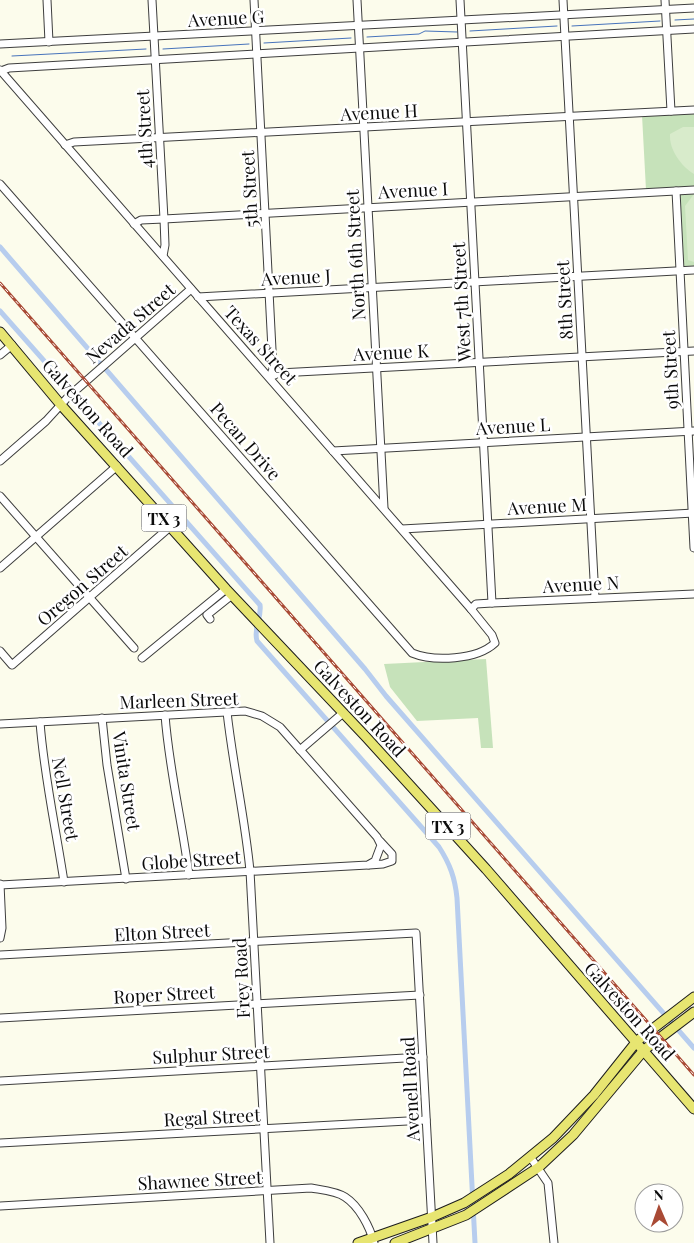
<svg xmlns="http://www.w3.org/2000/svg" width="694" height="1243" font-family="'Playfair Display',serif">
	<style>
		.green { fill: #c6e2ba }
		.pitch { fill: #d8ebcb }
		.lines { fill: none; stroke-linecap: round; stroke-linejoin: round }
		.stream { stroke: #4773bb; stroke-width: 1 }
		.canal { stroke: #b7cdee; stroke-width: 5 }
		.minor-casing { stroke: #3e3e3e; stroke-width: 9 }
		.major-casing { stroke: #1c1c1c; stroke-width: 11 }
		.minor { stroke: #fff; stroke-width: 7 }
		.major { stroke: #e7e571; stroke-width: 9 }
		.rail-casing { stroke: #a94a35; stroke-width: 3 }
		.rail { stroke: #fff; stroke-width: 1; stroke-dasharray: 4; stroke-linecap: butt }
		.labels { text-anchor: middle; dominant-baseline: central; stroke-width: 5; stroke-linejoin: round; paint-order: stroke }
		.shield { fill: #fff; stroke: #545454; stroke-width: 1 }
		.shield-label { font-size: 16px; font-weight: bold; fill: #0b0b0b }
		.street-label { font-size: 18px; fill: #0b0b0b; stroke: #fff }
	</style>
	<rect width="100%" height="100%" fill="#fcfcec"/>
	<g class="green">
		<polygon points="694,113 694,268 683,268 678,189 646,190 642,115"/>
		<polygon points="486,659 493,748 481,748 478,718 417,721 390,687 384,664"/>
	</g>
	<g class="pitch">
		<path d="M683,127H694V174C681,166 669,150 670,134Z"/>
		<polygon points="694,194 694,262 688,260 685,206"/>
	</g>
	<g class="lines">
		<g class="stream">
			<polyline points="675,20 694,19"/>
			<polyline points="572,26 660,21"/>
			<polyline points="470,31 557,26"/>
			<polyline points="367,37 419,34 425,31 457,32"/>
			<polyline points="264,43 351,38"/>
			<polyline points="163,49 249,44"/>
			<polyline points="12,56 146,49"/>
		</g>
		<g class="canal">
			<polyline points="0,247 365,669 386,696 694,1048"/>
			<path d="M0,311L260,605C262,618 253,628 257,641L439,847C450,864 455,878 457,898L475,1243"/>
		</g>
		<g class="minor-casing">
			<g id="minor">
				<polyline points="47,0 49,42"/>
				<polyline points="152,0 164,219 165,245 163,256"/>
				<polyline points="254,0 273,369 270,377"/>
				<polyline points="357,0 384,508"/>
				<polyline points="460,0 492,603"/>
				<polyline points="563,0 595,598"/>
				<polyline points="665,0 671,111"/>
				<polyline points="0,44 694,8"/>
				<path d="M0,70L471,609L492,635L495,643C477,660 434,662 412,653L0,184"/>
				<polyline points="1,71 9,68 694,29"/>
				<polyline points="65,145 74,142 694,110"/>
				<polyline points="676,191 694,548"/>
				<polyline points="134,224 141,220 164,219 694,190"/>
				<polyline points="198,297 694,270"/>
				<polyline points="0,355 12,345"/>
				<polyline points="270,377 279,373 694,351"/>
				<polyline points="333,451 694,431"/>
				<polyline points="0,461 46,421 68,397 191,289"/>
				<polyline points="0,496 134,648"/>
				<polyline points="402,529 694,513"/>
				<polyline points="0,568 117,466"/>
				<polyline points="471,609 476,604 492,603 694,594"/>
				<polyline points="210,619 207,615 232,595"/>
				<polyline points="0,651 12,665 171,526"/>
				<polyline points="142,658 226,589"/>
				<path d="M227,712C233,766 245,818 250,871L270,1243"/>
				<path d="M165,715C169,769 182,821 189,875"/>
				<polyline points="102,718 107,765 126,879"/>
				<path d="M40,722C44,776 56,829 64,882"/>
				<polyline points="0,724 245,711 262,716 280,727 377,837 381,845 375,861 368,865 0,885"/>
				<polyline points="300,750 343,713"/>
				<polyline points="369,865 383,864 392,861 392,854 380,841"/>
				<polyline points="0,884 2,928 0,938"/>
				<polyline points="0,955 416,933 433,1243"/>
				<polyline points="0,1018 420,995"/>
				<polyline points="0,1081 423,1057"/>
				<polyline points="0,1143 426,1120"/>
				<polyline points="531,1158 548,1183 554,1243"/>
				<path d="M0,1206L311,1188C322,1190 336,1191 345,1197C359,1206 370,1227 374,1243"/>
			</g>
		</g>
		<g class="major-casing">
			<g id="major">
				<polyline points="0,332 61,405 226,589 366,737 486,869 694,1109"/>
				<polyline points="358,1243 432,1217 464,1203 509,1174 553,1138 594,1095 637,1041 694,997"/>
				<polyline points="395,1243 466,1215 539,1167 573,1135 644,1050 694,1012"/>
			</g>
		</g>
		<use href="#minor" class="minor"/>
		<use href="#major" class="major"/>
		<g class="rail-casing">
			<polyline id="rail" points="0,283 694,1075"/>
		</g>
		<use href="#rail" class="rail"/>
	</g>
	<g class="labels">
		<g class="shield">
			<rect x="141.5" y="504.5" width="45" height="27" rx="4"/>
			<rect x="425.5" y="812.5" width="45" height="27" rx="4"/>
		</g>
		<g class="shield-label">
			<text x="164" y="518">TX 3</text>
			<text x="448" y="826">TX 3</text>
		</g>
		<g class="street-label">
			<text transform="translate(226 18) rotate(-3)">Avenue G</text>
			<text transform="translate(379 112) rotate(-3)">Avenue H</text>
			<text transform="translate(144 129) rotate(-93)">4th Street</text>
			<text transform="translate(249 189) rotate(-93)">5th Street</text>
			<text transform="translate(413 190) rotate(-3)">Avenue I</text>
			<text transform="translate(355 255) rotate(-93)">North 6th Street</text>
			<text transform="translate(296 277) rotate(-3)">Avenue J</text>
			<text transform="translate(564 300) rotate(-93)">8th Street</text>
			<text transform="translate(461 302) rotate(-93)">West 7th Street</text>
			<text transform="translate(130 323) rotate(-41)">Nevada Street</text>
			<text transform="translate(261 345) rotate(48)">Texas Street</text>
			<text transform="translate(391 352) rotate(-3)">Avenue K</text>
			<text transform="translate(670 370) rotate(-93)">9th Street</text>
			<text transform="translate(88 408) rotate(48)">Galveston Road</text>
			<text transform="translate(513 426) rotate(-3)">Avenue L</text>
			<text transform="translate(246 441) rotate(49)">Pecan Drive</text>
			<text transform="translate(547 506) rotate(-3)">Avenue M</text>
			<text transform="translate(581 584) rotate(-3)">Avenue N</text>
			<text transform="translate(82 585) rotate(-41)">Oregon Street</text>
			<text transform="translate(179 700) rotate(-2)">Marleen Street</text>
			<text transform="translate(360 708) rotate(47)">Galveston Road</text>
			<text transform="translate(127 781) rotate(81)">Vinita Street</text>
			<text transform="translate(66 799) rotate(80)">Nell Street</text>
			<text transform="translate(191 860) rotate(-4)">Globe Street</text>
			<text transform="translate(162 932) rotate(-3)">Elton Street</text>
			<text transform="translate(241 978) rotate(-93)">Frey Road</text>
			<text transform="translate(164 994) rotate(-3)">Roper Street</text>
			<text transform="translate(630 1011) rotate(48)">Galveston Road</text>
			<text transform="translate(211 1054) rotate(-3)">Sulphur Street</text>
			<text transform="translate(410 1089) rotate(-93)">Avenell Road</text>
			<text transform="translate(212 1117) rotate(-3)">Regal Street</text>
			<text transform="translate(200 1180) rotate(-3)">Shawnee Street</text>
		</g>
	</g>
	<g transform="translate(659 1208) rotate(358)"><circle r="24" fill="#ffffff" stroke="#9d9d9d"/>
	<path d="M0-4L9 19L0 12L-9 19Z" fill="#a94a35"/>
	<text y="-8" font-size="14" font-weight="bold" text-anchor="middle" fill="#0b0b0b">N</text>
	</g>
</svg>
